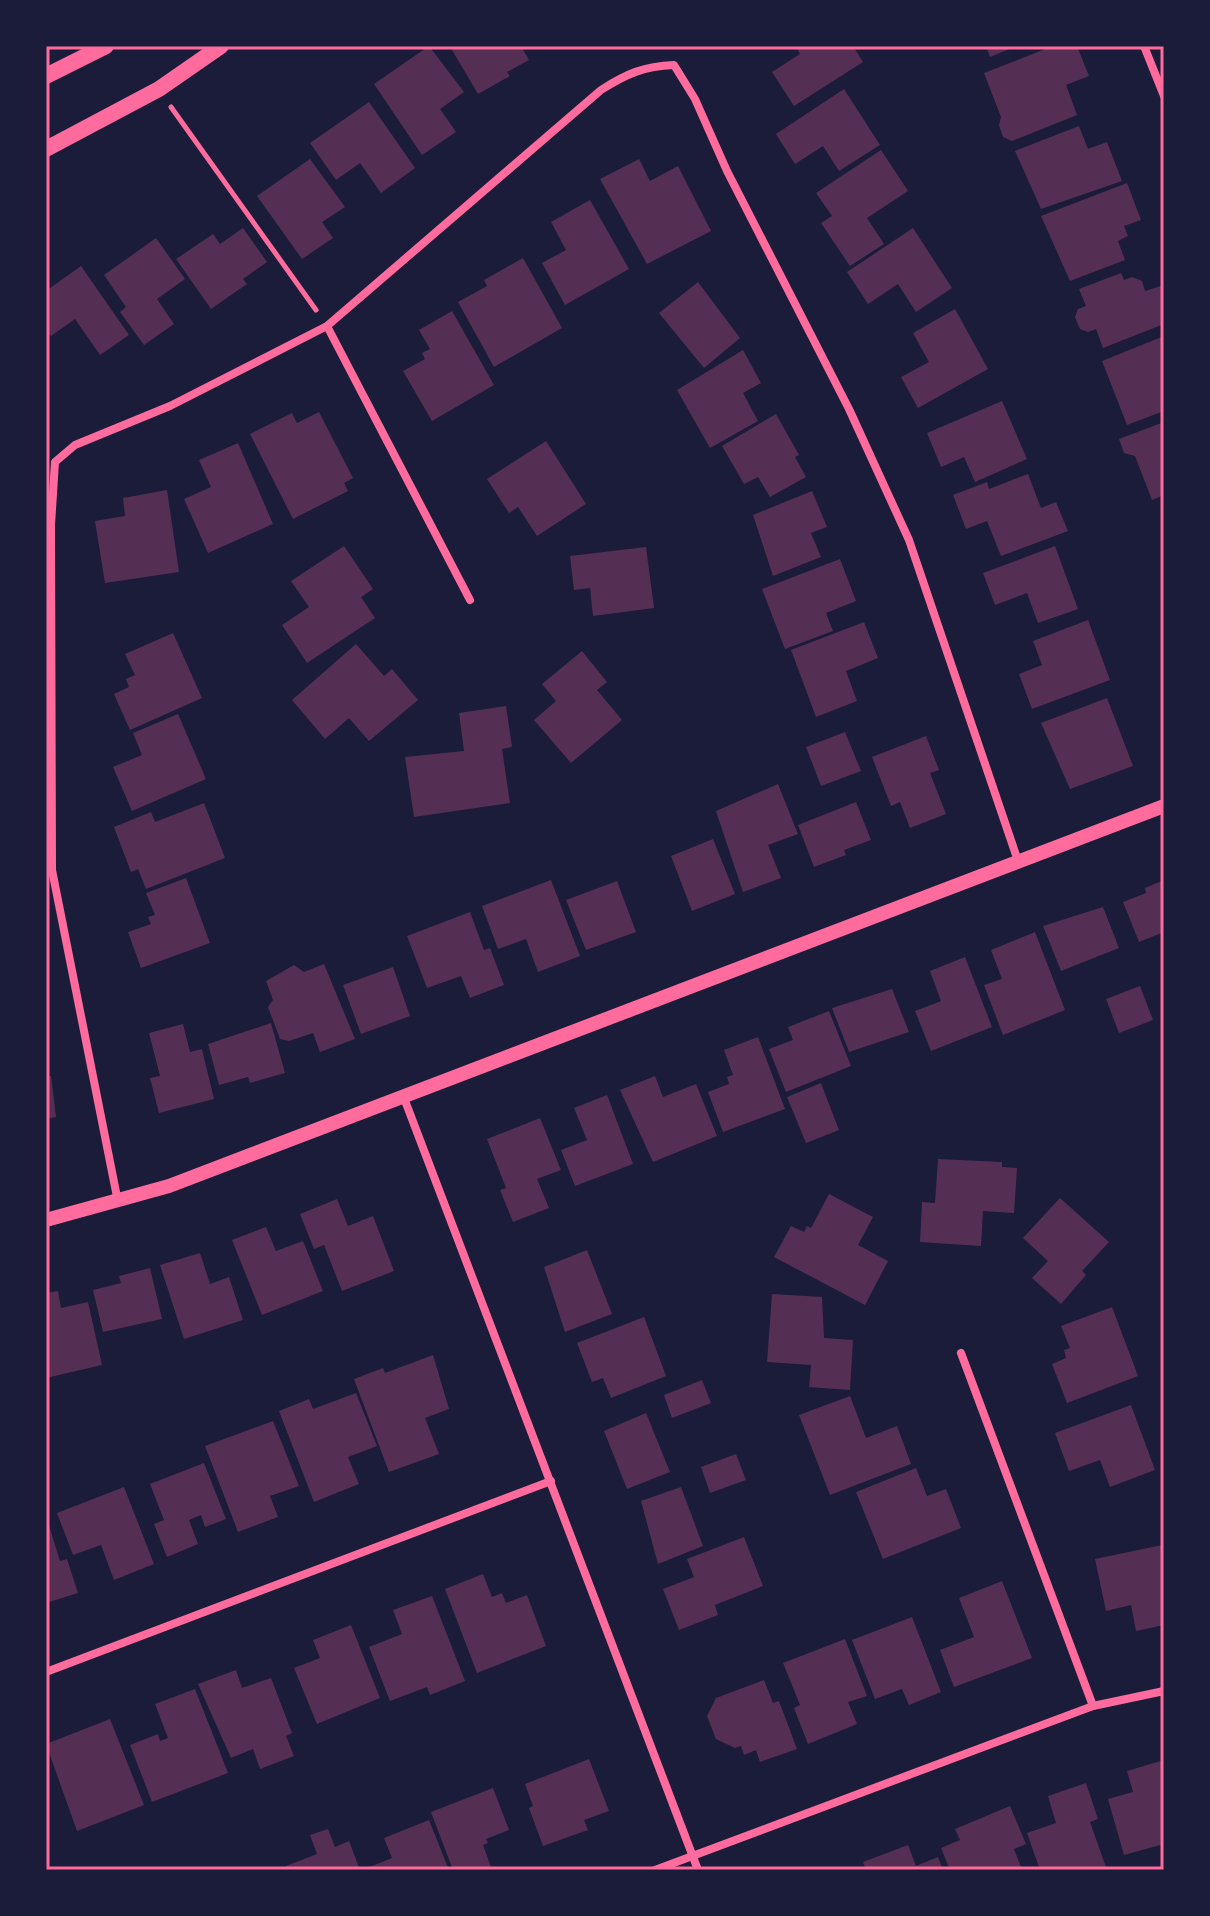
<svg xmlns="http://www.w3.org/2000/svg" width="1210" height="1916" font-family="Roboto,sans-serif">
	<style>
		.building { fill: #542f53 }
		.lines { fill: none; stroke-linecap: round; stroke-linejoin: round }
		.path { stroke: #ff6b9d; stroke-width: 5 }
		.minor { stroke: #ff6b9d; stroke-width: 8 }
		.tertiary { stroke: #ff6b9d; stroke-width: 14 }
		.secondary { stroke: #ff6b9d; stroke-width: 16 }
		.neatline { fill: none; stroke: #ff6b9d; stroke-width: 3 }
	</style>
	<rect width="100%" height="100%" fill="#1b1b3a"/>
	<g class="building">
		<polygon points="429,46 464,92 440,109 456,132 422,155 374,84"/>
		<polygon points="459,46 521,46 529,60 507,72 510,76 478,94 452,50"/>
		<polygon points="796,46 853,46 863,62 794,106 772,72 800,54"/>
		<polygon points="986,46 1017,46 990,57"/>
		<polygon points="1053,46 1077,46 1089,76 1066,85 1077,115 1012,141 1003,137 999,125 1001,117 984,73"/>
		<polygon points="844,89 880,145 839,171 823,146 795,164 776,134"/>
		<polygon points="369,102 415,168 381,193 360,163 336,180 310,143"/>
		<polygon points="1079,126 1088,149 1107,142 1122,181 1041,209 1015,151"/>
		<polygon points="881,150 908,191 867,218 884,244 850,266 821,223 832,216 816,193"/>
		<polygon points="310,159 345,207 322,222 333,238 302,259 257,196"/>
		<polygon points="639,159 650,181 678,166 711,231 647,264 600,179"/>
		<polygon points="1127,183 1141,220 1124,226 1128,236 1118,241 1125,260 1070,281 1041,216"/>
		<polygon points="590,200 629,269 565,305 542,263 566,250 551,222"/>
		<polygon points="243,228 267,262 243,279 247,284 211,309 176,259 213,234 220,244"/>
		<polygon points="913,228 952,288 916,312 898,284 868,304 847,272"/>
		<polygon points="156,238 185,279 157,299 174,324 144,345 120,312 126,307 104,275"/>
		<polygon points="523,258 562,328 494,367 458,302 487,286 484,280"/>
		<polygon points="81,266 129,335 100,355 75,319 51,336 46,330 46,291"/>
		<polygon points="1121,273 1124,280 1132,277 1142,281 1145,291 1164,285 1164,324 1103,348 1096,329 1088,332 1080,329 1075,317 1078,309 1086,306 1079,289"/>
		<polygon points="698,282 740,338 704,368 659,313"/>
		<polygon points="955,309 988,369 918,408 901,377 929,362 913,333"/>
		<polygon points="452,311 494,385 432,421 403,371 425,359 422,353 430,349 419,330"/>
		<polygon points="1164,336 1164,411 1127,425 1102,361"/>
		<polygon points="743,350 761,383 743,393 758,421 710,448 677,390"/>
		<polygon points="1002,401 1027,459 975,482 964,457 941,467 927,433"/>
		<polygon points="319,412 353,478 344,483 348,491 293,519 250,434 292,413 297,423"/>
		<polygon points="776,414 799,455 795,457 806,477 770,497 758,477 744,484 722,446"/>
		<polygon points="1164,422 1164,495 1152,500 1135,456 1124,453 1119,439"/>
		<polygon points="546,441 586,504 537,536 518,507 509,513 487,479"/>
		<polygon points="238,443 273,524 208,553 184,499 211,487 199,460"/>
		<polygon points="1028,474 1041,508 1056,502 1068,531 1001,556 987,521 966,529 953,495 987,482 989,489"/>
		<polygon points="167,490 179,572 105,583 95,521 125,516 123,498"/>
		<polygon points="812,491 827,527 811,533 821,557 773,576 753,515"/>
		<polygon points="344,546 373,589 361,597 375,618 307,663 282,625 309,607 291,581"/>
		<polygon points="1055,546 1078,609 1038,623 1027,593 995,605 983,573"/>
		<polygon points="646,547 654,608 593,616 590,588 574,590 570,556"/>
		<polygon points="840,559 856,601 826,613 833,631 785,649 762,589"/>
		<polygon points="1088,620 1110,680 1032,709 1019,674 1042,665 1033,641"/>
		<polygon points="864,622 878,658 846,671 857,701 816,717 791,650"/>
		<polygon points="173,633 202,698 130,730 114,694 129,687 126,679 135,675 125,654"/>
		<polygon points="356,644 384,676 392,669 418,700 369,741 349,718 325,739 292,700"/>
		<polygon points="582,651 607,682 597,690 622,720 571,763 534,720 556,701 542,684"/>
		<polygon points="1107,698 1133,766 1070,789 1041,723"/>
		<polygon points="506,706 512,747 502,749 510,803 414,817 405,757 464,751 459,713"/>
		<polygon points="178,714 206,779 132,811 113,767 142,755 133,733"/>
		<polygon points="845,732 861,771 821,786 806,747"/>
		<polygon points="926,736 939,770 930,773 946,814 910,828 900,802 891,806 872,757"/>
		<polygon points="778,784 798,834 768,845 781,878 743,892 716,811"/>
		<polygon points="856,802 871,840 844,850 846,855 814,867 798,825"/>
		<polygon points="204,803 225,858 146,889 138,869 131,872 114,827 151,812 155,822"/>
		<polygon points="713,839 735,894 692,911 671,856"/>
		<polygon points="186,878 210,943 141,968 128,932 151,924 148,917 155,915 146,893"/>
		<polygon points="551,880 580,956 538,972 526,939 498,949 482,906"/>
		<polygon points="1164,880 1164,932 1139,942 1123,902 1146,893 1145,888"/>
		<polygon points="617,881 636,932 586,950 566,900"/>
		<polygon points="1103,907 1119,948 1061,971 1043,926"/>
		<polygon points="470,912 484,950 490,948 504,985 470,998 461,976 427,988 407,936"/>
		<polygon points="1035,932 1065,1010 1003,1035 984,985 1002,979 991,950"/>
		<polygon points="965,957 992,1027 931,1051 915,1011 941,1001 930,971"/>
		<polygon points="324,964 355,1039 320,1052 313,1033 289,1041 280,1039 268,1007 273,1000 266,981 294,965 304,972"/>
		<polygon points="393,967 410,1016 361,1034 343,985"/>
		<polygon points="1140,986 1153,1020 1119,1033 1106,999"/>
		<polygon points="892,989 909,1032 849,1052 832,1008"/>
		<polygon points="829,1011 851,1066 786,1092 769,1049 793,1040 788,1027"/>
		<polygon points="271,1023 285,1073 250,1083 248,1077 219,1085 208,1044"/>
		<polygon points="183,1024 190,1052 202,1049 214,1099 159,1113 150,1078 160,1076 149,1033"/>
		<polygon points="758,1037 785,1109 723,1132 708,1092 729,1084 727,1077 733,1075 724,1050"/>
		<polygon points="46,1076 51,1076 56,1117 46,1119"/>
		<polygon points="655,1076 663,1097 696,1084 717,1136 653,1162 620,1090"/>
		<polygon points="821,1083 839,1130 806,1143 787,1097"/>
		<polygon points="607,1095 633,1164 575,1186 561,1150 587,1140 574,1108"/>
		<polygon points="540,1118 561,1170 537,1179 549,1208 513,1222 500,1190 506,1188 487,1139"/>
		<polygon points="938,1159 1002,1162 1002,1167 1017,1168 1014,1213 983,1211 981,1246 920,1242 922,1202 935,1203"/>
		<polygon points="829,1194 873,1217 858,1245 888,1261 865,1305 774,1257 791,1226 804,1232 807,1226 811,1228"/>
		<polygon points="1060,1198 1109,1242 1082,1271 1086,1275 1061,1304 1032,1278 1048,1261 1023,1238"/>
		<polygon points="337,1199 348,1226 373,1216 394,1271 342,1291 324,1245 314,1249 300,1214"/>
		<polygon points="266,1227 276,1251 303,1241 323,1291 262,1315 232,1240"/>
		<polygon points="587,1250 612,1314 565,1332 544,1267"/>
		<polygon points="200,1253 210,1284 229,1277 243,1320 184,1339 160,1265"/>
		<polygon points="150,1268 162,1319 103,1332 93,1290 121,1283 119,1276"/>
		<polygon points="58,1291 61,1308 88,1302 102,1365 46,1378 46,1293"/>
		<polygon points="772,1294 822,1297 824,1338 853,1340 850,1390 809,1387 811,1365 767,1362"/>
		<polygon points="1112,1307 1138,1376 1067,1403 1052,1364 1066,1358 1064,1350 1070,1348 1061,1326"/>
		<polygon points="644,1317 666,1376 611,1398 603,1378 592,1382 577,1343"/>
		<polygon points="433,1355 449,1409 425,1418 439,1454 389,1472 354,1379 383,1368 385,1373"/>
		<polygon points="702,1380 711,1403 672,1418 664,1395"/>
		<polygon points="356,1393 377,1446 348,1457 359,1484 314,1502 279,1411 309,1399 313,1409"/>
		<polygon points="850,1396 866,1438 897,1426 911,1464 830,1495 799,1415"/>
		<polygon points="1131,1405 1155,1470 1110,1487 1100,1460 1069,1471 1055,1433"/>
		<polygon points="646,1413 670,1472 627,1489 604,1431"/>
		<polygon points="273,1421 299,1486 270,1496 278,1517 238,1532 205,1446"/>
		<polygon points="736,1454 746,1480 710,1493 701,1467"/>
		<polygon points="204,1463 226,1519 205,1527 201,1515 189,1520 198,1544 167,1557 154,1524 164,1520 150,1484"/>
		<polygon points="916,1468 927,1496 946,1489 961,1528 883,1559 856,1492"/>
		<polygon points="124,1487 154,1564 114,1580 101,1545 73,1555 57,1513"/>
		<polygon points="681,1487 703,1546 658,1564 641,1501"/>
		<polygon points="47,1519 60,1561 67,1559 78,1593 46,1603"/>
		<polygon points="744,1537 763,1586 715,1605 718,1615 679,1630 663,1589 694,1577 687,1559"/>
		<polygon points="1162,1545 1164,1625 1136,1631 1131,1605 1106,1611 1095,1559"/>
		<polygon points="483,1574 492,1597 502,1593 506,1603 527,1595 546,1646 477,1673 445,1589"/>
		<polygon points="1002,1581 1032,1658 954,1687 940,1650 974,1637 959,1598"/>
		<polygon points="432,1596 465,1681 430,1695 427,1687 390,1701 369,1647 402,1634 393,1610"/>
		<polygon points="912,1617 941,1692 909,1705 902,1689 875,1699 852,1640"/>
		<polygon points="351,1625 380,1698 317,1724 294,1668 320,1658 313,1640"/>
		<polygon points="845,1639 867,1696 848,1702 857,1724 808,1744 794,1708 800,1705 783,1663"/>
		<polygon points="236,1670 242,1688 271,1678 292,1733 286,1736 294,1756 260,1769 253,1749 231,1758 198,1684"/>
		<polygon points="764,1680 773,1703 779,1701 797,1749 760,1762 756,1750 744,1755 741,1746 735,1748 716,1739 707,1716 716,1698"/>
		<polygon points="195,1689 228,1773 152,1802 130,1745 158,1734 160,1741 168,1738 155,1704"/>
		<polygon points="110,1719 144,1805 77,1831 46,1744"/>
		<polygon points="589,1759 609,1811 584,1820 588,1830 543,1846 529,1808 533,1806 525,1784"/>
		<polygon points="1164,1760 1164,1844 1124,1855 1108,1799 1133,1792 1127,1771"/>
		<polygon points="1086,1783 1098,1819 1090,1822 1107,1870 1040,1870 1027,1833 1056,1823 1048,1796"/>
		<polygon points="493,1788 509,1830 486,1839 488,1843 483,1845 491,1867 453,1870 431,1812"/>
		<polygon points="1010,1806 1026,1844 1014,1849 1022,1870 950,1870 941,1848 960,1840 955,1829"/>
		<polygon points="429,1820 449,1870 362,1870 392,1858 384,1838"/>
		<polygon points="328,1829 335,1847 349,1841 360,1870 287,1870 286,1866 317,1854 310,1835"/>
		<polygon points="908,1845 916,1866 938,1857 943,1870 866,1870 863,1862"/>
	</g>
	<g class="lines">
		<polyline class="path" points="171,107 316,310"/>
		<g class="minor">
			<polyline points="1144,46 1164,96"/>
			<polyline points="327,326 470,600"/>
			<polyline points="404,1098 698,1870"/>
			<path d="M118,1202L52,870L51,525L55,462L75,445L170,406L327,326L601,90C626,74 644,66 674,65L695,99L727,171L849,409L909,540L1018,861"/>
			<polyline points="961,1353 1093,1706"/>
			<polyline points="46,1672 551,1481"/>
			<polyline points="655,1870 1093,1706 1164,1691"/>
		</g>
		<polyline class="tertiary" points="46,1220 169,1186 1164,806"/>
		<g class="secondary">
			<polyline points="46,76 106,46"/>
			<polyline points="46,149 159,89 221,46"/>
		</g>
	</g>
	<rect width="1210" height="1916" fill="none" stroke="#1b1b3a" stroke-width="96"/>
	<rect x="48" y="48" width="1114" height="1820" class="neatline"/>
</svg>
